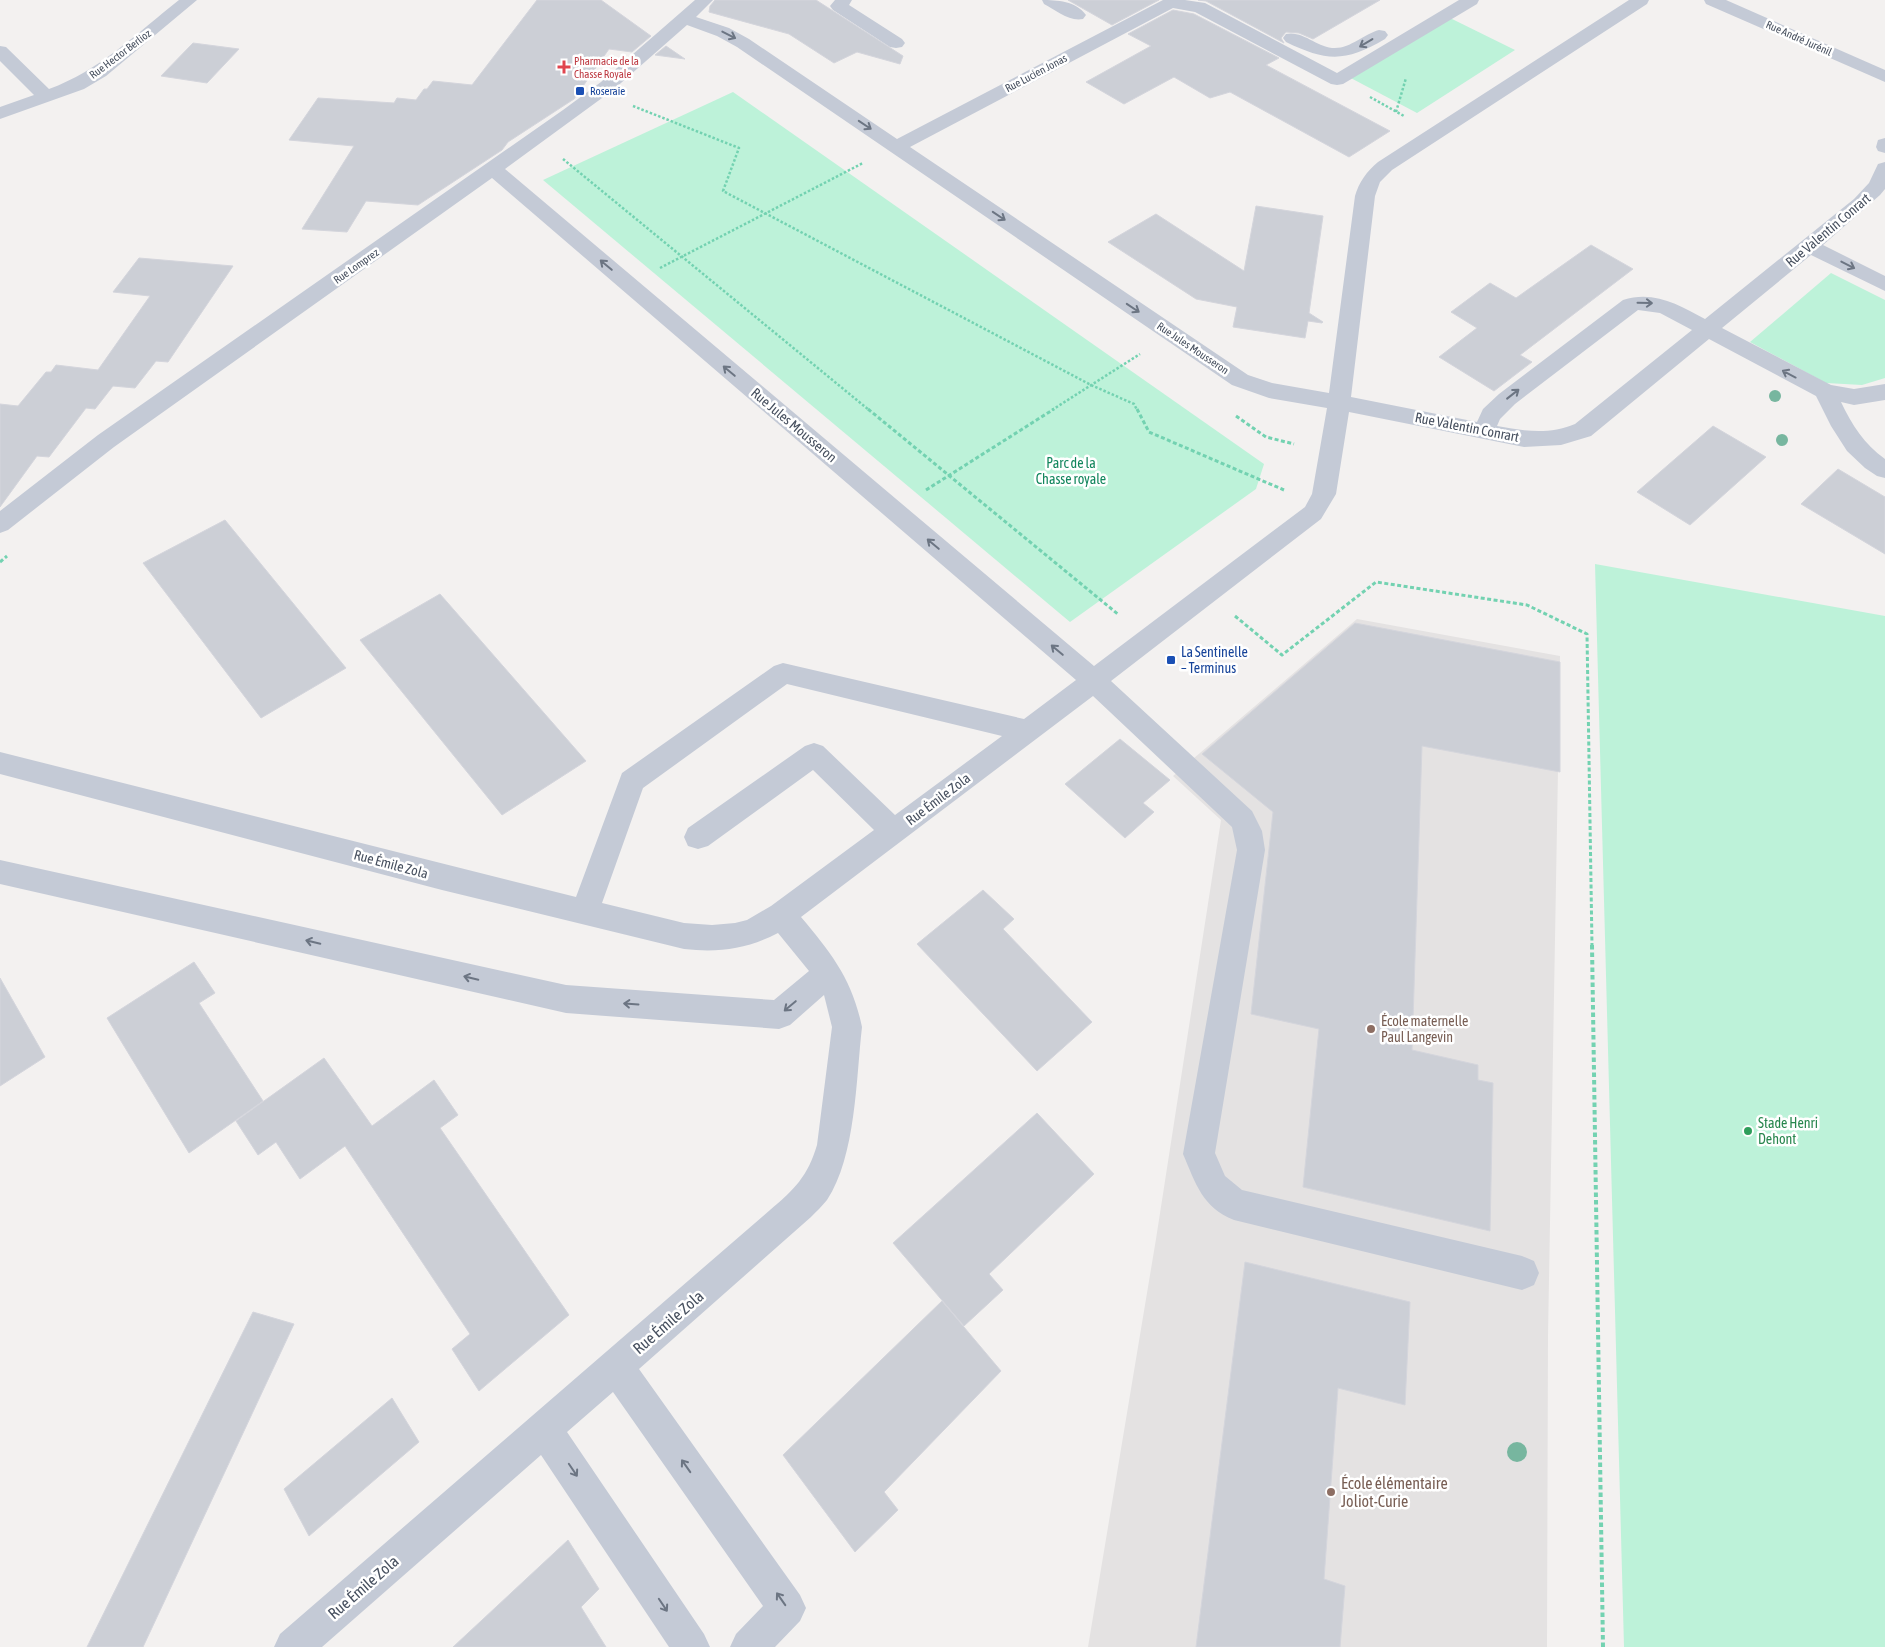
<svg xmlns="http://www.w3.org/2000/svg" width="1885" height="1647" font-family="'Asap Condensed',sans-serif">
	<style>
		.education { fill: #e4e2e2 }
		.green { fill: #bdf2d9 }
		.building { fill: #cccfd6; stroke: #d4d5dc }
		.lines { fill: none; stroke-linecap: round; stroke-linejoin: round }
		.path-far2 { stroke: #73d2b1; stroke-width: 2.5; stroke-dasharray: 2.5 2; stroke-linecap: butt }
		.path-far1 { stroke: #73d2b1; stroke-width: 3; stroke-dasharray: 4 2.5; stroke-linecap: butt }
		.path { stroke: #73d2b1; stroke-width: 4; stroke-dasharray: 4.5 3; stroke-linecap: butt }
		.minor { fill: #c4cad6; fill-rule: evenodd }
		.tree { fill: #77b69f }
		.oneway { stroke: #6c7583 }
		.health-dot { fill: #e0444e; stroke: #fff; stroke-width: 2 }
		.transit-dot { fill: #1a4fb4; stroke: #fff; stroke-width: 2 }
		.education-dot { fill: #8d6e63; stroke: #fff; stroke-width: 2 }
		.leisure-dot { fill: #2e9e5b; stroke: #fff; stroke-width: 2 }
		.labels { text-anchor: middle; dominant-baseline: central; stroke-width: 5; stroke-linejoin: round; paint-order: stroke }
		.far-street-label { font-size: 11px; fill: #47505f; stroke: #fff }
		.far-health-label { font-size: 11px; fill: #be3a42; stroke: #fff; text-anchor: start }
		.far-transit-label { font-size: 11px; fill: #164399; stroke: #fff; text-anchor: start }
		.street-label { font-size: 14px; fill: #47505f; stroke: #fff }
		.park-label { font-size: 14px; fill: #12865d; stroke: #fff }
		.transit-label { font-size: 14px; fill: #164399; stroke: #fff; text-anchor: start }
		.education-label { font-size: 14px; fill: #785e54; stroke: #fff; text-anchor: start }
		.leisure-label { font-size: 14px; fill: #27864d; stroke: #fff; text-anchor: start }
		.near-street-label { font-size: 16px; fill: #47505f; stroke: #fff }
		.near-education-label { font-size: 16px; fill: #785e54; stroke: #fff; text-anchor: start }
	</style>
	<rect width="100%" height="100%" fill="#f3f1f0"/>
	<polygon class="education" points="1357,619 1560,656 1548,1336 1547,1647 1088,1647 1156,1239 1221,820 1173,776"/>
	<g class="green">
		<polygon points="1446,16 1515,50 1417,113 1347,76"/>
		<polygon points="733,92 1264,464 1256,489 1070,622 543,180"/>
		<polygon points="1831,273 1885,300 1885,378 1862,385 1826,383 1750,342"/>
		<polygon points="1595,564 1885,616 1885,1647 1624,1647"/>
	</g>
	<g class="building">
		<polygon points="537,0 601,0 651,36 632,52 609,49 574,99 508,142 502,150 418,205 366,201 347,232 302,229 354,146 289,140 318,98 394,103 397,98 416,100 424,89 427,89 433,81 472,85"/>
		<polygon points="715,0 816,0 903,56 900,64 857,52 834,63 789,34 709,12 710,6"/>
		<polygon points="1068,0 1159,0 1112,25"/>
		<polygon points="1198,0 1380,0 1313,39 1299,33 1286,32 1281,38 1284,43 1206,1"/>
		<polygon points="1173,10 1194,14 1279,58 1266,65 1390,131 1349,157 1230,92 1210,98 1174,77 1124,104 1086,82 1151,46 1128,34"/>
		<polygon points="193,43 239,49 207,83 161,76"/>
		<polygon points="666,46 685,59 655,55"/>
		<polygon points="1256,206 1323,216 1309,313 1323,322 1322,323 1308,321 1305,338 1233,327 1237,307 1196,299 1108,242 1156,214 1244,271"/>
		<polygon points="1591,245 1633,269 1520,355 1532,362 1494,391 1439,357 1477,328 1451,312 1490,283 1516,298"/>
		<polygon points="139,258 233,266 168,362 156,361 135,388 113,386 95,409 86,408 49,457 37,456 0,507 0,404 18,406 46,372 51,372 56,365 98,370 150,296 113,292"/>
		<polygon points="1713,426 1766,457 1690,525 1637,492"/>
		<polygon points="1838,469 1885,497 1885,554 1801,504"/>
		<polygon points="225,520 346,668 261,718 143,563"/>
		<polygon points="440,594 586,761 502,815 360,640"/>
		<polygon points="1355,623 1560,662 1560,772 1422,746 1412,1050 1478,1065 1478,1080 1493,1083 1490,1231 1303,1187 1319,1029 1251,1014 1273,812 1202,754"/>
		<polygon points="1120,739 1170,780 1143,803 1154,812 1125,838 1065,784"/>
		<polygon points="983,890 1014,919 1003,929 1092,1022 1037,1071 917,944"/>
		<polygon points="194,962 215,993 199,1003 263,1101 189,1153 107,1018"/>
		<polygon points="0,978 45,1057 0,1086"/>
		<polygon points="324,1058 372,1126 434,1080 458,1115 440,1128 569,1315 479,1391 452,1349 470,1334 345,1146 300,1179 276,1142 258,1155 236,1121"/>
		<polygon points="1037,1113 1094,1174 989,1274 1003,1290 964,1326 893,1243"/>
		<polygon points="1245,1262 1410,1302 1405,1405 1338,1388 1324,1579 1345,1586 1340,1647 1196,1647"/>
		<polygon points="942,1301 1001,1371 884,1492 898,1510 855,1552 783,1455"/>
		<polygon points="253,1312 294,1324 143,1647 87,1647"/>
		<polygon points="392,1398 419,1442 309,1536 284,1489"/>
		<polygon points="568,1540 599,1589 581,1607 606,1647 453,1647"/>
	</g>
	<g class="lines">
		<g class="path-far2">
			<polyline points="1370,97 1404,116"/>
			<polyline points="633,106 739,148 723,191 1091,385 1134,404 1137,410"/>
			<polyline points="1396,112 1406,78"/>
			<polyline points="563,159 869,410"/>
			<polyline points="660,268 863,163"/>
			<polyline points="1052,410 1140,354"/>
		</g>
		<g class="path-far1">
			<polyline points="868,409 1119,615"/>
			<polyline points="1137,409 1149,432 1284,490"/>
			<polyline points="1236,416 1266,437 1294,444"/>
			<polyline points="926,490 1054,409"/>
			<polyline points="0,562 7,556"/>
			<polyline points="1235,616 1282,655 1376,582 1527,605 1587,634 1592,946"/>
		</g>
		<polyline class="path" points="1592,945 1603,1647"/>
		<g class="minor">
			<path d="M179,0H197L106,76L84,89L0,119V107L34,95L0,61V46L6,47L49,89C99,71 137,33 179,0Z"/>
			<path d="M695,0H713L696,17L729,28L749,39L897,139L1163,0H1185L1205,3L1337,73L1459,0H1479L1477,4L1343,84L1337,85L1331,84L1195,12L1173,8L910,147L1248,375L1272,383L1329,393L1355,196C1359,182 1367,171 1378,162L1629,0H1649L1647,4L1392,170L1380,182L1375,196L1351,397L1477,422L1483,409L1499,394L1623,300C1654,290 1679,305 1705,319L1854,199L1869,183L1878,164L1885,162V189L1880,195L1823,245L1885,276V291L1811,255L1722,328L1831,385L1854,389L1885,384V400L1854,405L1841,402C1852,425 1864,444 1885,459V478L1877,476L1865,468L1847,451L1831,426L1816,396L1709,339L1591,436L1561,445L1524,447L1349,412L1336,494L1321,519L1111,681L1252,811L1262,831L1265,850L1215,1153L1225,1176L1242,1190L1522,1256L1534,1261L1539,1273L1534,1285L1522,1290L1234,1220C1202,1207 1196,1184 1183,1154L1237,850L1232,827L1093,696L801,917C832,954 852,979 862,1027C856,1079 856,1156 827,1200C822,1206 816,1212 811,1217L639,1369L800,1595L806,1608L800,1621L775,1647H730L736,1634L763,1606L613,1392L567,1432L704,1634L710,1647H669L541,1455L322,1647H274L280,1634L770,1210C794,1190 808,1176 817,1145L832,1027L824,995L790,1025L779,1029L566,1013L0,884V860L566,985L774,1000L809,971L778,933C747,949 719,953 684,949L442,890L0,774V752L576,897L622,773L774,666L783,663L1024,719L1076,680L492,178L114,447L8,530L0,533V511L98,435L563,110L601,82ZM687,25L717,36L737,47L1232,385L1269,398L1327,408L1312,494L1305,507L1094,666L505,169L613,90ZM1638,310L1660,313L1692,330L1575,424C1549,435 1524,431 1497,426L1500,419L1515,404ZM787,684L1002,736L895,815L823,746L814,743L805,746L688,828L684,837L688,846L698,849L708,846L813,770L874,830L771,906L747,920L735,923L712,925L684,923L602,903L643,788Z"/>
			<polygon points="835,0 852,0 849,5 902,39 905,43 902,47 896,48 890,47 833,10 830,6"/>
			<path d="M1042,0C1057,0 1076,1 1086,15L1083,19C1069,22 1056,10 1044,4Z"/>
			<polygon points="1704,0 1726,0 1885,70 1885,82 1706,4"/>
			<path d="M1379,30L1385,31L1388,35L1385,39C1346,62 1327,62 1286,42L1283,38L1286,34C1303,30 1317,48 1335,48C1351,48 1364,34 1379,30Z"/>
			<polygon points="1885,138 1885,153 1878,151 1876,147 1878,140"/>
		</g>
	</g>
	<g class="tree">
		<circle cx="1775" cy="396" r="6"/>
		<circle cx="1782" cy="440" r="6"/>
		<circle cx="1517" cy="1452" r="10"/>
	</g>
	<defs><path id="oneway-shaft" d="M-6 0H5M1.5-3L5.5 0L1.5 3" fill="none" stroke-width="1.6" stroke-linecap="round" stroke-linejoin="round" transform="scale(1.25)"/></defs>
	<g class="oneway">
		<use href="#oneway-shaft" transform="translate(729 35) rotate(27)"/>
		<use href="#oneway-shaft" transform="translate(1366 43) rotate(149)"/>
		<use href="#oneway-shaft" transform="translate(865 125) rotate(34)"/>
		<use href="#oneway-shaft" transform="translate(999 216) rotate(34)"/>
		<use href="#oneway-shaft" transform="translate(606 265) rotate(-140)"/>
		<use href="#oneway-shaft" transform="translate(1848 265) rotate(27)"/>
		<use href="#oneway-shaft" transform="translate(1645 303) rotate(1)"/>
		<use href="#oneway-shaft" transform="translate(1133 308) rotate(34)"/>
		<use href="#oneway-shaft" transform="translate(729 371) rotate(-140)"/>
		<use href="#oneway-shaft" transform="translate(1789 374) rotate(-152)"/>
		<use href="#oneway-shaft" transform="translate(1513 394) rotate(-38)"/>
		<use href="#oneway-shaft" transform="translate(933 544) rotate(-140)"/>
		<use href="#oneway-shaft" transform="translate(1057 650) rotate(-140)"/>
		<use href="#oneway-shaft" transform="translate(313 942) rotate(-167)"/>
		<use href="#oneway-shaft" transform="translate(471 978) rotate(-167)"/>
		<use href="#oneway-shaft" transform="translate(631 1004) rotate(-176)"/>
		<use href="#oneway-shaft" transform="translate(790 1006) rotate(140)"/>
		<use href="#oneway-shaft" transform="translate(686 1466) rotate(-125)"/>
		<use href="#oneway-shaft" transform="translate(573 1470) rotate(56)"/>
		<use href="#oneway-shaft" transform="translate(781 1599) rotate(-125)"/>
		<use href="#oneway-shaft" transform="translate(663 1605) rotate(56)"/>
	</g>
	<path class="health-dot" d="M561.5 59.5h5v5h5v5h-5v5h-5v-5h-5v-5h5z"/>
	<g class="transit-dot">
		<rect x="575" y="86" width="10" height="10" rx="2.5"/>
		<rect x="1166" y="655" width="10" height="10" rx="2.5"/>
	</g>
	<g class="education-dot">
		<circle cx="1371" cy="1029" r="5"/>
		<circle cx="1331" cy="1492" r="5"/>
	</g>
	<circle class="leisure-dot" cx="1748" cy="1131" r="5"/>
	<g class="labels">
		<g class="far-street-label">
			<text transform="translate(1799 38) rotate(24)">Rue André Jurénil</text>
			<text transform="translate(120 54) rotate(-37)">Rue Hector Berlioz</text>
			<text transform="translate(1036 73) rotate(-28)">Rue Lucien Jonas</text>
			<text transform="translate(356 266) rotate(-35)">Rue Lomprez</text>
			<text transform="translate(1193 348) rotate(34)">Rue Jules Mousseron</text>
		</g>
		<g class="far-health-label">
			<text x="574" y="61">Pharmacie de la<tspan x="574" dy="13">Chasse Royale</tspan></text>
		</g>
		<g class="far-transit-label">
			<text x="590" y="91">Roseraie</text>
		</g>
		<g class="street-label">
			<text transform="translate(1828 230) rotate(-40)">Rue Valentin Conrart</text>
			<text transform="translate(794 425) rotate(40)">Rue Jules Mousseron</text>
			<text transform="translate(1467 427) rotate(11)">Rue Valentin Conrart</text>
			<text transform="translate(938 799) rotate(-37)">Rue Émile Zola</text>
			<text transform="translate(391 864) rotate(15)">Rue Émile Zola</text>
		</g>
		<g class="park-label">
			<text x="1071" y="463">Parc de la<tspan x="1071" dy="16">Chasse royale</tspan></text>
		</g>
		<g class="transit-label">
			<text x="1181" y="652">La Sentinelle<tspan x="1181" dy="16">– Terminus</tspan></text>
		</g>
		<g class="education-label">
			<text x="1381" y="1021">École maternelle<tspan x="1381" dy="16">Paul Langevin</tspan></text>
		</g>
		<g class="leisure-label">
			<text x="1758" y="1123">Stade Henri<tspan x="1758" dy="16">Dehont</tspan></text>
		</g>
		<g class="near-street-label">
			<text transform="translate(668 1322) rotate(-41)">Rue Émile Zola</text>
			<text transform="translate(363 1587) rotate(-41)">Rue Émile Zola</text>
		</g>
		<g class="near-education-label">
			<text x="1341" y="1483">École élémentaire<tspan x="1341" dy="18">Joliot-Curie</tspan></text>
		</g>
	</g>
</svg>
